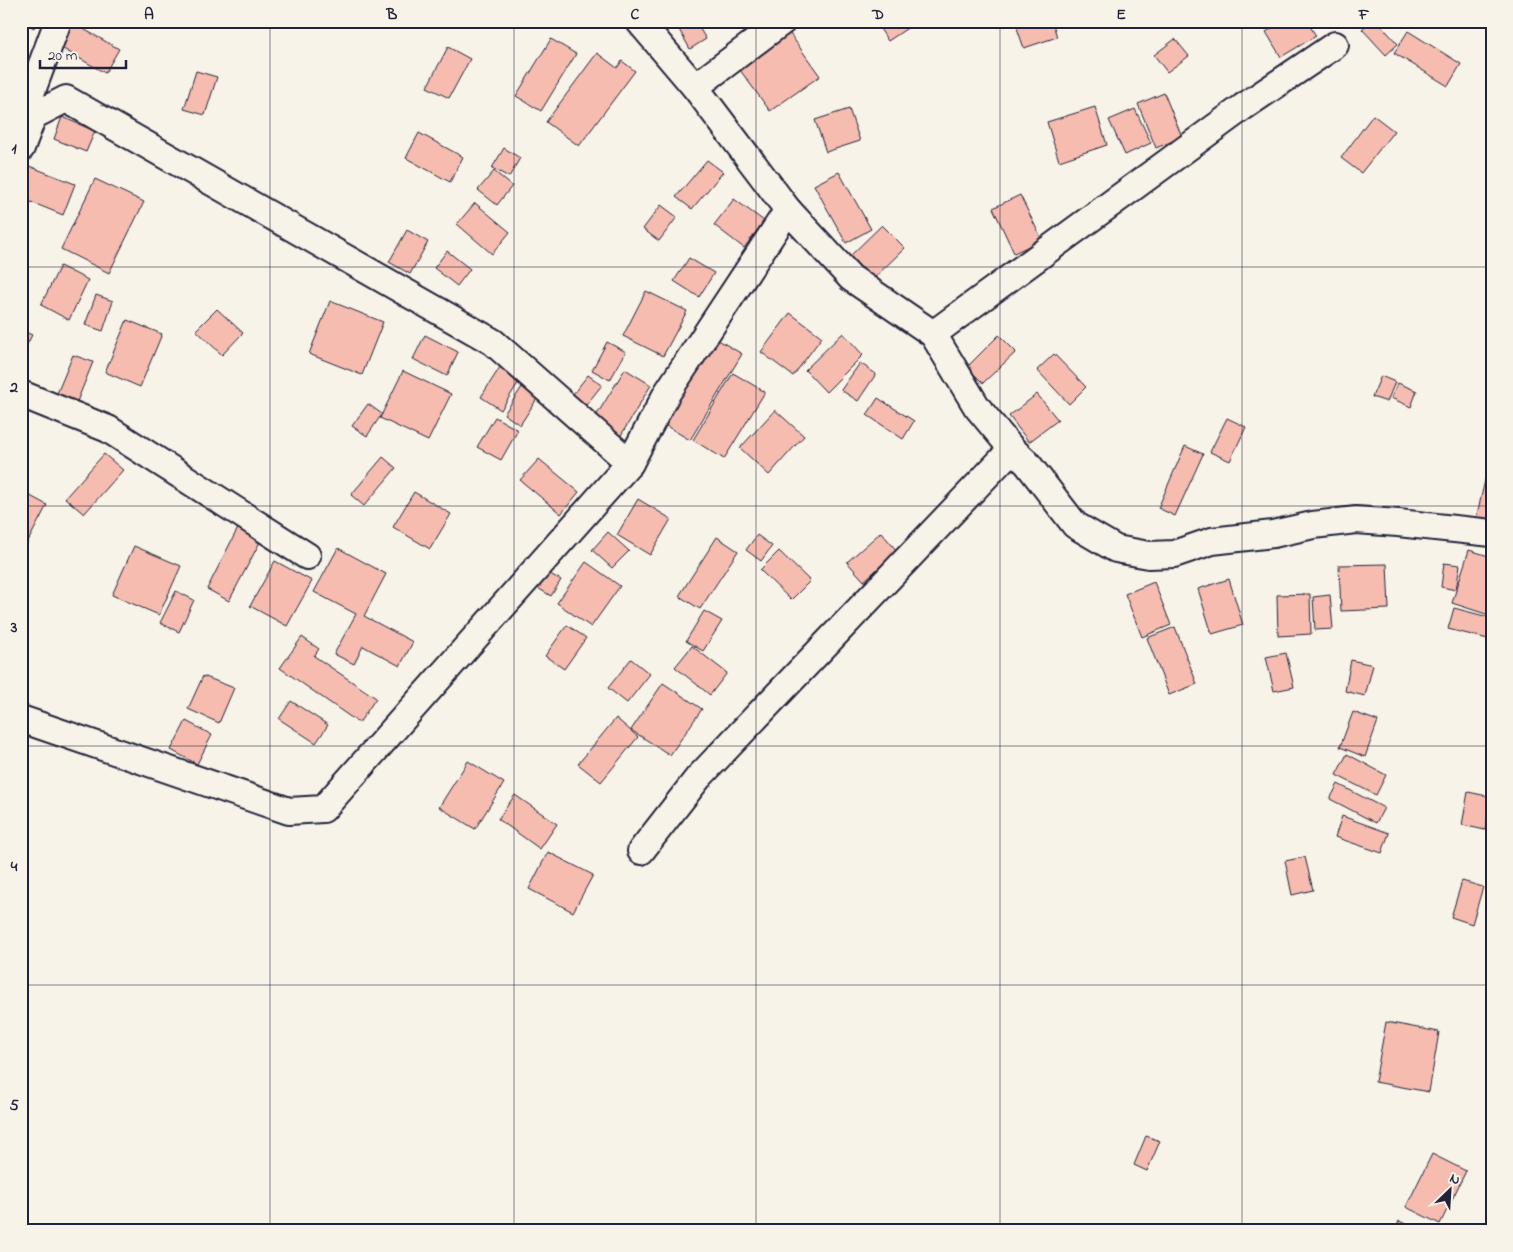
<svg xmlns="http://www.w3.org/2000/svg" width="1513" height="1252" font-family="'Indie Flower',sans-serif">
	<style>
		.building { fill: #f6bcaf; stroke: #22223b }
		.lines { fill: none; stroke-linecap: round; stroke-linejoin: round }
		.minor-casing { stroke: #22223b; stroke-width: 30 }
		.minor { stroke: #f7f3e8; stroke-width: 26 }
		.grid { fill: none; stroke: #22223b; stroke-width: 1; stroke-opacity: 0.55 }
		.neatline { fill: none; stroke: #22223b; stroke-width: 2 }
		.grid-label { font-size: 16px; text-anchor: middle; font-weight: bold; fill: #22223b }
	</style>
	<rect width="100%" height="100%" fill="#f7f3e8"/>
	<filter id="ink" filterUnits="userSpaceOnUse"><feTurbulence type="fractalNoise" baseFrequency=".02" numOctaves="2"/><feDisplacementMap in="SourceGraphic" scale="10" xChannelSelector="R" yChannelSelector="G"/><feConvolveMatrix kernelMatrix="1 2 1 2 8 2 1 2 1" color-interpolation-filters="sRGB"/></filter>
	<g filter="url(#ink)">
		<g class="building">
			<polygon points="21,21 37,21 34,28"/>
			<polygon points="684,21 695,21 706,39 690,49 677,26"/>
			<polygon points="875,21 910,21 912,25 888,41"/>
			<polygon points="1038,21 1052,21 1057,37 1024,48 1017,28"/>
			<polygon points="1284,21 1307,21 1316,36 1281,57 1266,32"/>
			<polygon points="1371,21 1377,21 1398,44 1386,55 1362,29"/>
			<polygon points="71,22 119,49 105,73 58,46"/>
			<polygon points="21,29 28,32 21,45"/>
			<polygon points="788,31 820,76 770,111 737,66"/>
			<polygon points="1408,31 1461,64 1448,86 1394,53"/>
			<polygon points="551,39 576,54 541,111 516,96"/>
			<polygon points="1175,39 1189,56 1167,72 1154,55"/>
			<polygon points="448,47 470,59 449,98 427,87"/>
			<polygon points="597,53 617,68 622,61 635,71 579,146 546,122"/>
			<polygon points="196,71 217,77 205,115 184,109"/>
			<polygon points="1164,93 1182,137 1156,148 1138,104"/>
			<polygon points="1095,107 1107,145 1059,161 1047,122"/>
			<polygon points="849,109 860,141 826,152 815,120"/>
			<polygon points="1135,109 1151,143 1125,155 1109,120"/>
			<polygon points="1373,115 1394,131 1361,173 1341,158"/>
			<polygon points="62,117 95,131 86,152 54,139"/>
			<polygon points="419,133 463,157 450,182 406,158"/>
			<polygon points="504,148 520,158 509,177 492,168"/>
			<polygon points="707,160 723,172 692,209 676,197"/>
			<polygon points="29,166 75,184 63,215 21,198 21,184"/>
			<polygon points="494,171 512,186 497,205 478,190"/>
			<polygon points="839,172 871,229 846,243 814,185"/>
			<polygon points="95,179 144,202 109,273 61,249"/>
			<polygon points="1020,195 1042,240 1014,253 993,208"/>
			<polygon points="734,199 764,221 744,248 714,225"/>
			<polygon points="475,203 510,232 492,254 457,224"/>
			<polygon points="661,205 677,217 659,241 643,229"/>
			<polygon points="882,225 905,248 872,280 849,257"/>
			<polygon points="407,230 428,242 410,274 389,262"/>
			<polygon points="447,251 470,269 457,286 434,268"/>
			<polygon points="689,258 714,273 699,297 674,281"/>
			<polygon points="60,266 88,280 69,320 41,305"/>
			<polygon points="646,291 687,311 663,356 623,336"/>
			<polygon points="96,295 113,301 103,331 85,325"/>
			<polygon points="330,301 383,322 362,375 309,354"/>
			<polygon points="217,309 243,333 222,355 196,330"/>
			<polygon points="790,313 822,337 793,376 761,352"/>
			<polygon points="127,320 162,334 140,387 105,372"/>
			<polygon points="21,330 32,335 21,356"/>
			<polygon points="843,333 863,355 826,392 805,370"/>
			<polygon points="425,335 458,352 447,376 413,359"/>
			<polygon points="999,335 1016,352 983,383 967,367"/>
			<polygon points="715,338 742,354 690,440 663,424"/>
			<polygon points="607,342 626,352 610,380 592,370"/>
			<polygon points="1054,354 1086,387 1069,404 1037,370"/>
			<polygon points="73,355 93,362 76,404 56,396"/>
			<polygon points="860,363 876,374 858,401 841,390"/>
			<polygon points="500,367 520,380 501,410 481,397"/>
			<polygon points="625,369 651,385 620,437 593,421"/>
			<polygon points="403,371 451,394 428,441 380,418"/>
			<polygon points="733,373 765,392 724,459 693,440"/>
			<polygon points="588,375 602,385 586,405 573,394"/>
			<polygon points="1381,376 1395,382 1387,402 1372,397"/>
			<polygon points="1398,383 1417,391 1411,407 1391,398"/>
			<polygon points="524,384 540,394 520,425 504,414"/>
			<polygon points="1037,394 1058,420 1029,442 1009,416"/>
			<polygon points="878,398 914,421 903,439 867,415"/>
			<polygon points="368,404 382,414 367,436 352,426"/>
			<polygon points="775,410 804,436 769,475 740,448"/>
			<polygon points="495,417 518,430 501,460 477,447"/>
			<polygon points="1227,418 1246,427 1230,461 1210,452"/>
			<polygon points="1185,446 1203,454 1175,516 1158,508"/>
			<polygon points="104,454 123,470 84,514 65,498"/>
			<polygon points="383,457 396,468 364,506 351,495"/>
			<polygon points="539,459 579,492 561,514 520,480"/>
			<polygon points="1486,476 1492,478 1492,527 1475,523"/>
			<polygon points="21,491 47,505 24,549 21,548"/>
			<polygon points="414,492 451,514 430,549 393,527"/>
			<polygon points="638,499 671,519 650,555 617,535"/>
			<polygon points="238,528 261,540 229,601 207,589"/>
			<polygon points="608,532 629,551 612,568 592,550"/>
			<polygon points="881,532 897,551 864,581 847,562"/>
			<polygon points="757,535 772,546 761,561 746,550"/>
			<polygon points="717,537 738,551 700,609 679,596"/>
			<polygon points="134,546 181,566 159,615 112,595"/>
			<polygon points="338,548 386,574 364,616 413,642 400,666 363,646 354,664 334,654 356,614 314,592"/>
			<polygon points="1469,550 1492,557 1492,616 1452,603"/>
			<polygon points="779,551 810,581 791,600 760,570"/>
			<polygon points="275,561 312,581 287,626 250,606"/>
			<polygon points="586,562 620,586 591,627 557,603"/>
			<polygon points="1444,563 1460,565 1456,590 1441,587"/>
			<polygon points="1387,564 1389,609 1341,611 1339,565"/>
			<polygon points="539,568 561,580 551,596 531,584"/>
			<polygon points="1229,579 1243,625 1212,634 1198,589"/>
			<polygon points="1154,582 1171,625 1142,637 1125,594"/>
			<polygon points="176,591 194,600 179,632 160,623"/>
			<polygon points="1310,594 1311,634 1278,636 1277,595"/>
			<polygon points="1330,595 1333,629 1315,630 1313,597"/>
			<polygon points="1454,608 1492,618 1492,640 1448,629"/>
			<polygon points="704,611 722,621 703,651 686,641"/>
			<polygon points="567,625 586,638 564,669 545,656"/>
			<polygon points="1175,627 1197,684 1169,695 1147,638"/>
			<polygon points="302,637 319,649 314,656 376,698 359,723 280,668"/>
			<polygon points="692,646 727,673 710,695 675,667"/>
			<polygon points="1286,653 1294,687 1274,691 1266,657"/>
			<polygon points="631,659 650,674 627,703 608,688"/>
			<polygon points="1351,660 1373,665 1365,696 1345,691"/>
			<polygon points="203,676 234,688 219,723 188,709"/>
			<polygon points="663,683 702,709 670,755 631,730"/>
			<polygon points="291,701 328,725 316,743 279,719"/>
			<polygon points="1353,712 1378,721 1365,757 1340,747"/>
			<polygon points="616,718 638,737 601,782 578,764"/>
			<polygon points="186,721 212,735 197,764 171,750"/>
			<polygon points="1347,754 1386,775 1376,795 1336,775"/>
			<polygon points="468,761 504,783 475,829 439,807"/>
			<polygon points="1338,784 1384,808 1376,823 1330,799"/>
			<polygon points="1468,792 1492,797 1485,830 1462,825"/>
			<polygon points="515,795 557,824 540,849 498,819"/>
			<polygon points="1342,816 1389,833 1382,853 1335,837"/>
			<polygon points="548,852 593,875 573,912 529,889"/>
			<polygon points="1305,857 1313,890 1292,895 1285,861"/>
			<polygon points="1462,881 1483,887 1472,924 1451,917"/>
			<polygon points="1386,1022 1439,1032 1429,1092 1375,1082"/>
			<polygon points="1146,1136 1160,1141 1147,1171 1134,1165"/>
			<polygon points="1432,1154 1466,1171 1440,1224 1406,1207"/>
			<polygon points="1399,1221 1422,1231 1395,1231"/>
		</g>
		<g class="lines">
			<g class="minor-casing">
				<g id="minor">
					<polyline points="639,21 695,87 788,210 851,278 933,334 977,407 1012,449 1027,463 1075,525 1116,549 1149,555 1174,554 1212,541 1273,534 1313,525 1356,520 1398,523 1492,533"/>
					<polyline points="695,87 783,21"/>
					<polyline points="33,116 66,99 493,342 630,463"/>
					<polyline points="21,148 33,116 30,96 58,21"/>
					<polyline points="933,334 1243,107 1335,45"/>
					<polyline points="21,394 108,429 307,556"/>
					<polyline points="21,719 289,811 323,809 630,463 667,393 788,210"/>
					<polyline points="641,851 698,778 1012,449"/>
				</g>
			</g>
			<use href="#minor" class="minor"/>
		</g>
	</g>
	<path class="grid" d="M270,21V1231M514,21V1231M756,21V1231M1000,21V1231M1242,21V1231M21,267H1492M21,506H1492M21,746H1492M21,985H1492"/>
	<rect width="1513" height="1252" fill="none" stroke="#f7f3e8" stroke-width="55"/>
	<g transform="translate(1450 1190) rotate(25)" stroke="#f7f3e8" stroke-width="4" paint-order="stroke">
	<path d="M0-4L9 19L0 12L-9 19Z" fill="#22223b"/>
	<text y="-8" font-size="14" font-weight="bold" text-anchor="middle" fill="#22223b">N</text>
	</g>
	<path d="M40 60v8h86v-8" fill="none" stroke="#22223b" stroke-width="2.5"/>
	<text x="48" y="60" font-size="15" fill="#22223b" stroke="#f7f3e8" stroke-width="4" paint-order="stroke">20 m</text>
	<rect x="28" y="28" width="1458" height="1196" class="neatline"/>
	<g class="grid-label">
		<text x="149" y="19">A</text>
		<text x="392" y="19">B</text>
		<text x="635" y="19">C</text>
		<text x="878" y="19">D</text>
		<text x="1121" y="19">E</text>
		<text x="1364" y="19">F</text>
		<text x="14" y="153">1</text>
		<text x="14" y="392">2</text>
		<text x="14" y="632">3</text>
		<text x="14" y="871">4</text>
		<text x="14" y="1110">5</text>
	</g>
</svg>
